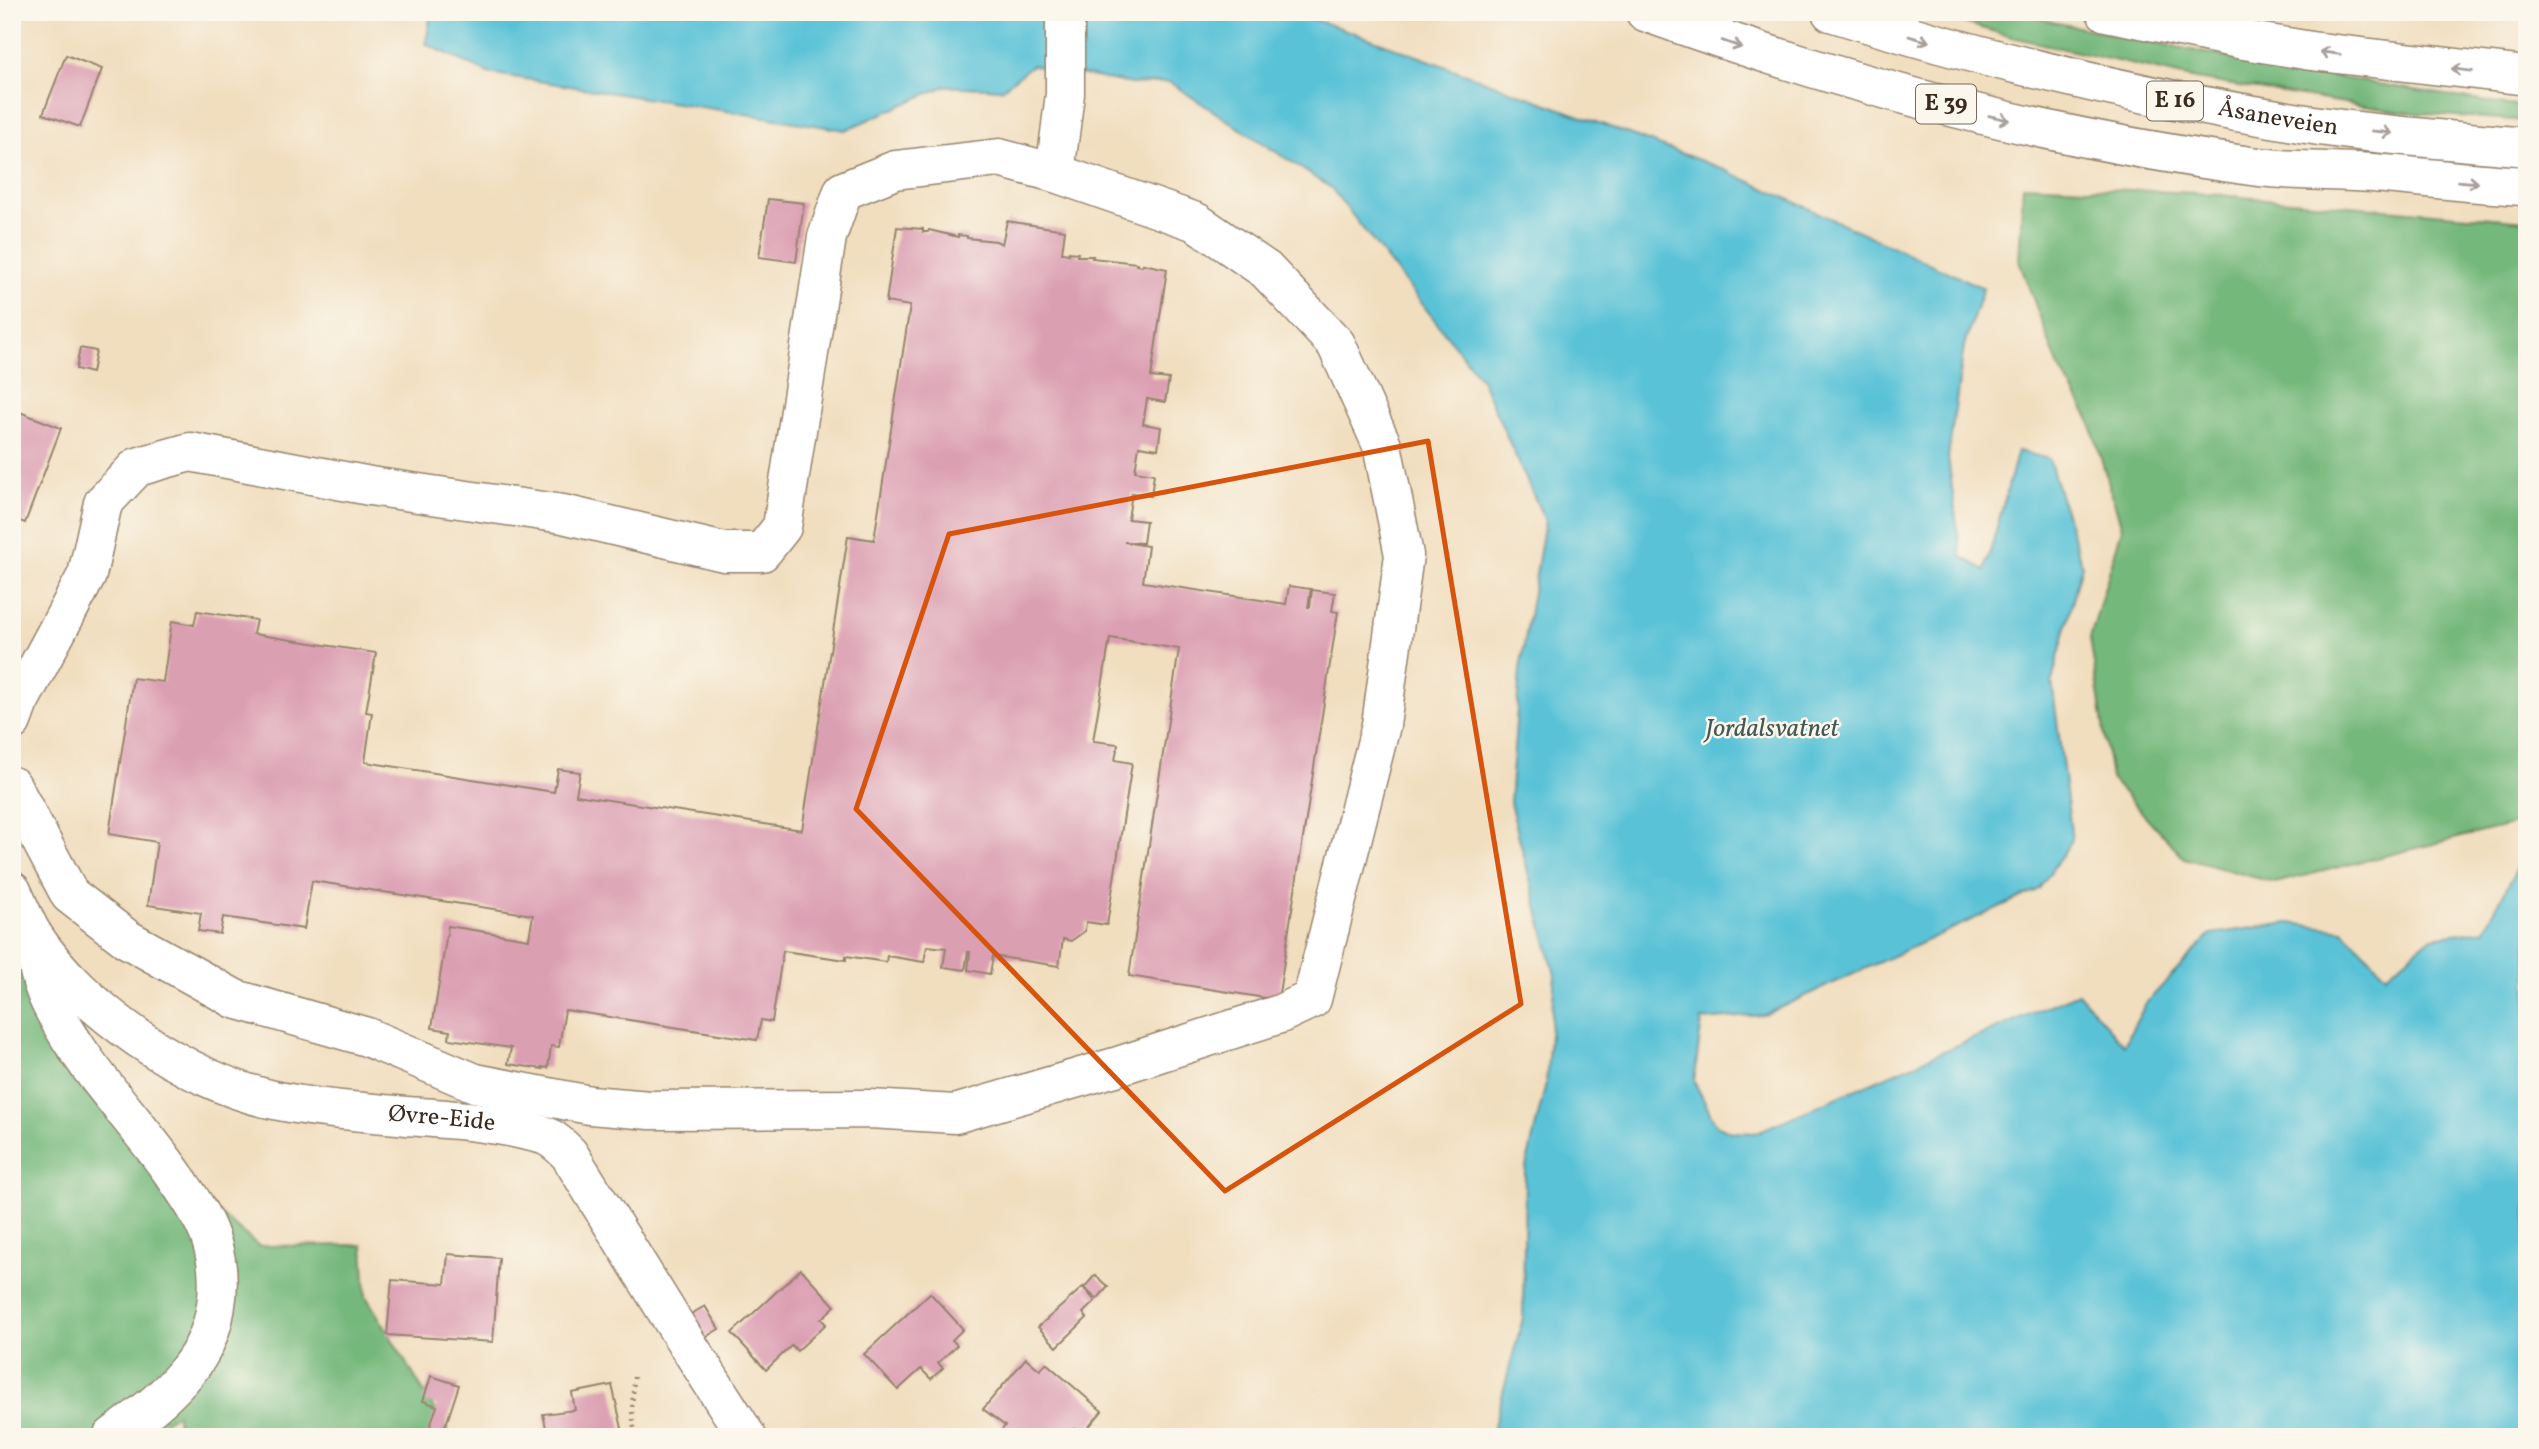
<svg xmlns="http://www.w3.org/2000/svg" width="2539" height="1449" font-family="Vollkorn,serif">
	<style>
		.forest { fill: #74b87c; stroke: #58714d; stroke-width: 2 }
		.water { fill: #5ac2d7; stroke: #4a767a; stroke-width: 2 }
		.building { fill: #db9fb2 }
		.lines { fill: none; stroke-linecap: round; stroke-linejoin: round }
		.minor-casing { stroke: #96846e; stroke-width: 41 }
		.highway-casing { stroke: #96846e; stroke-width: 41 }
		.path { stroke: #96846e; stroke-width: 4.5; stroke-dasharray: 2 5; stroke-linecap: butt }
		.minor { stroke: #fff; stroke-width: 38 }
		.highway { stroke: #fff; stroke-width: 38 }
		.oneway { stroke: #a79f9a }
		.marked { fill: none; stroke: #d7540e; stroke-width: 5; stroke-linejoin: round }
		.labels { text-anchor: middle; dominant-baseline: central; stroke-width: 5; stroke-linejoin: round; paint-order: stroke }
		.shield { fill: #fbf7ec; stroke: #75685c; stroke-width: 2 }
		.shield-label { font-size: 23px; font-weight: bold; fill: #3b2a1e }
		.street-label { font-size: 24px; fill: #3b2a1e; stroke: #fbf7ec }
		.water-label { font-size: 26px; font-style: italic; fill: #445856; stroke: #fbf7ec }
	</style>
	<rect width="100%" height="100%" fill="#fbf7ec"/>
	<filter id="ink" filterUnits="userSpaceOnUse"><feTurbulence type="fractalNoise" baseFrequency=".0143" numOctaves="2"/><feDisplacementMap in="SourceGraphic" scale="14" xChannelSelector="R" yChannelSelector="G"/><feConvolveMatrix kernelMatrix="1 2 1 2 8 2 1 2 1" color-interpolation-filters="sRGB"/></filter>
	<filter id="wash" filterUnits="userSpaceOnUse"><feTurbulence type="fractalNoise" baseFrequency=".00686" numOctaves="4" result="noise"/><feDisplacementMap in="SourceGraphic" scale="28" xChannelSelector="R" yChannelSelector="G"/><feGaussianBlur stdDeviation="1.57" result="paint"/><feColorMatrix in="noise" values="0 0 0 0 0 0 0 0 0 0 0 0 0 0 0 0 0 1.4 0 .05"/><feComposite in="paint" operator="in"/></filter>
	<g filter="url(#wash)">
		<rect width="100%" height="100%" fill="#f1debf"/>
		<g class="forest">
			<polygon points="1928,12 2016,12 2053,22 2276,67 2505,105 2527,106 2527,121 2401,112 2196,79 2012,37"/>
			<polygon points="2023,185 2195,193 2527,221 2527,821 2275,883 2184,858 2111,779 2090,638 2122,528 2089,418 2058,365 2019,261"/>
			<polygon points="12,872 110,1090 205,1202 259,1246 363,1245 366,1296 451,1437 178,1437 177,1414 140,1437 12,1437"/>
		</g>
		<polygon class="water" points="431,12 1291,12 1355,33 1718,167 1983,288 1964,346 1948,457 1961,557 1985,570 2018,451 2049,459 2082,565 2052,681 2072,840 2039,889 1764,1015 1702,1020 1694,1081 1716,1125 1732,1132 1755,1133 2078,993 2124,1045 2146,1003 2211,934 2289,923 2343,930 2386,975 2432,937 2484,930 2527,850 2527,1437 1491,1437 1523,1318 1525,1171 1546,1083 1555,975 1510,803 1520,669 1545,521 1481,379 1331,188 1169,82 1132,84 1032,65 1002,89 945,86 845,130 488,73 426,44"/>
		<g id="blocks">
			<g class="building">
				<polygon points="66,55 102,69 80,127 43,114"/>
				<polygon points="768,199 804,203 796,262 759,257"/>
				<polygon points="1007,221 1065,230 1062,253 1069,254 1069,252 1078,253 1077,256 1093,256 1092,258 1137,263 1136,265 1142,266 1143,264 1167,269 1151,377 1169,379 1165,402 1147,399 1143,424 1161,427 1158,449 1139,446 1135,471 1154,474 1151,496 1132,493 1128,519 1146,521 1143,543 1124,542 1148,546 1143,582 1286,604 1289,586 1311,589 1308,607 1310,607 1312,590 1335,593 1332,611 1338,612 1278,1000 1129,976 1179,649 1110,638 1093,741 1118,744 1115,760 1132,763 1107,925 1086,922 1085,931 1071,941 1063,939 1059,966 993,956 990,974 968,970 970,952 968,952 965,970 943,967 946,948 927,946 924,962 887,956 886,962 846,956 846,960 783,951 772,1022 761,1020 757,1040 565,1010 559,1047 551,1046 548,1068 542,1067 543,1069 508,1064 511,1048 449,1039 450,1031 432,1028 448,926 529,939 533,915 312,881 304,929 223,917 220,934 198,931 201,913 148,905 157,842 109,834 133,678 163,682 172,621 194,625 197,611 256,620 253,634 376,653 366,712 372,713 365,762 554,792 558,769 580,772 576,795 802,830 848,536 874,540 910,306 886,302 897,227 923,229 923,232 928,232 929,230 958,237 958,235 967,236 967,238 996,241 1002,244"/>
				<polygon points="80,348 96,351 92,373 76,369"/>
				<polygon points="12,409 61,428 25,523 12,518"/>
				<polygon points="448,1254 499,1258 493,1342 387,1335 392,1280 445,1284"/>
				<polygon points="801,1269 835,1306 821,1319 826,1324 797,1351 792,1345 766,1370 732,1333"/>
				<polygon points="1095,1275 1108,1287 1097,1299 1084,1288"/>
				<polygon points="1083,1287 1095,1301 1083,1313 1087,1318 1057,1347 1038,1327"/>
				<polygon points="930,1293 963,1329 952,1340 957,1345 938,1363 943,1368 931,1379 921,1369 898,1390 864,1354"/>
				<polygon points="705,1306 719,1329 699,1341 686,1317"/>
				<polygon points="1026,1358 1040,1370 1046,1363 1102,1411 1082,1435 1074,1429 1068,1437 996,1437 1005,1426 983,1409"/>
				<polygon points="431,1376 459,1385 442,1437 427,1434 437,1406 423,1401"/>
				<polygon points="612,1385 624,1437 548,1437 543,1414 575,1410 572,1393"/>
			</g>
		</g>
	</g>
	<g filter="url(#ink)">
		<use href="#blocks" fill-opacity="0" stroke="#96846e" stroke-width="2"/>
		<g class="lines">
			<g class="minor-casing">
				<g id="minor">
					<polyline points="1055,173 1065,94 1065,12"/>
					<polyline points="12,721 19,702 87,575 103,503 137,467 190,452 370,486 563,514 724,552 762,552 782,527 827,237 843,191 895,170 999,158 1055,173 1196,222 1266,270 1336,344 1382,445 1404,555 1381,725 1312,999 1280,1014 1115,1067 955,1114 870,1109 650,1110 590,1105 475,1083 367,1037 235,999 127,939 70,895 12,786"/>
					<path id="s1" d="M12,891C19,906 25,922 33,935C81,1009 187,1082 274,1100C317,1109 363,1112 407,1116C445,1119 485,1121 523,1130C531,1132 541,1133 548,1137C556,1141 563,1148 569,1154L672,1320L747,1437"/>
					<path d="M34,947C38,970 43,991 55,1012C86,1072 136,1120 174,1175C188,1195 203,1216 211,1240C225,1283 217,1335 188,1370C167,1397 139,1417 112,1437"/>
				</g>
			</g>
			<g class="highway-casing">
				<g id="highway">
					<path d="M1645,12C1840,83 2045,138 2251,166C2291,172 2333,170 2373,173C2424,177 2475,184 2527,186"/>
					<path id="s2" d="M1831,12C1984,60 2141,97 2300,123C2375,135 2451,140 2527,147"/>
					<polyline points="2106,12 2238,39 2311,51 2527,76"/>
				</g>
			</g>
			<polyline class="path" points="634,1377 632,1410 635,1437"/>
			<use href="#minor" class="minor"/>
			<use href="#highway" class="highway"/>
		</g>
		<defs><path id="oneway-shaft" d="M-6 0H5M1.5-3L5.5 0L1.5 3" fill="none" stroke-width="1.6" stroke-linecap="round" stroke-linejoin="round" transform="scale(1.75)"/></defs>
		<g class="oneway">
			<use href="#oneway-shaft" transform="translate(1919 39) rotate(16)"/>
			<use href="#oneway-shaft" transform="translate(1732 44) rotate(19)"/>
			<use href="#oneway-shaft" transform="translate(2330 53) rotate(-173)"/>
			<use href="#oneway-shaft" transform="translate(2462 70) rotate(-173)"/>
			<use href="#oneway-shaft" transform="translate(1999 118) rotate(13)"/>
			<use href="#oneway-shaft" transform="translate(2382 132) rotate(6)"/>
			<use href="#oneway-shaft" transform="translate(2468 182) rotate(5)"/>
		</g>
	</g>
	<path class="marked" d="M1428,441L1521,1004L1225,1191L856,809L949,534Z"/>
	<g class="labels">
		<g class="shield">
			<rect x="2147" y="81.5" width="56" height="39" rx="5"/>
			<rect x="1916" y="84.5" width="60" height="39" rx="5"/>
		</g>
		<g class="shield-label">
			<text x="2175" y="101">E 16</text>
			<text x="1946" y="104">E 39</text>
		</g>
		<g class="street-label">
			<text stroke="none"><textPath href="#s2" startOffset="460">Åsaneveien</textPath></text>
			<text stroke="none"><textPath href="#s1" startOffset="516">Øvre-Eide</textPath></text>
		</g>
		<g class="water-label">
			<text x="1772" y="729">Jordalsvatnet</text>
		</g>
	</g>
	<rect width="2539" height="1449" fill="none" stroke="#fbf7ec" stroke-width="42"/>
</svg>
